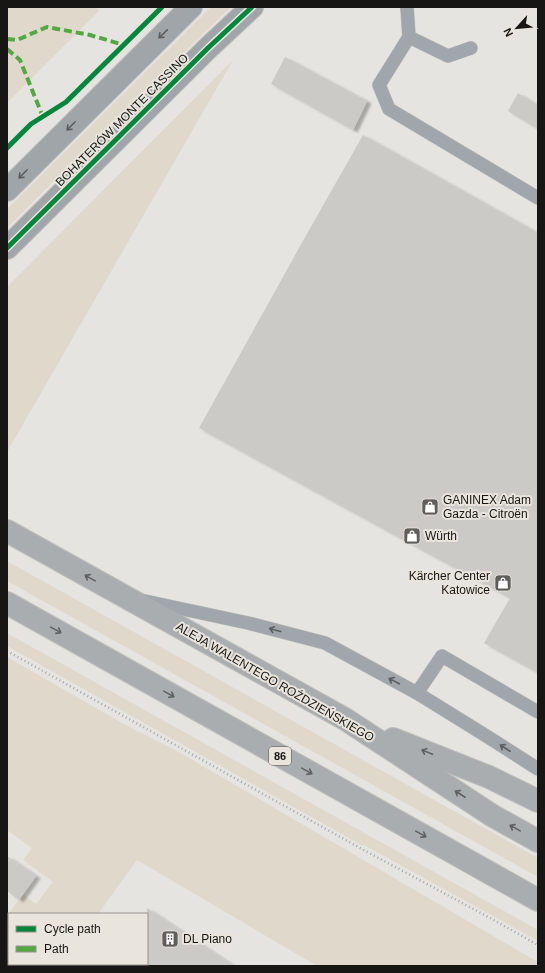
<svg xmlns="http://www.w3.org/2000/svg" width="545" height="973" font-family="Arial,sans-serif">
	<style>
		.green { fill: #e0d8cb }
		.building { fill: #cccac7; filter: url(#shadow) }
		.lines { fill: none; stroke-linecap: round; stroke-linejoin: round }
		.lane-casing { stroke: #c0bfbc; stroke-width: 14 }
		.secondary-casing { stroke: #c0bfbc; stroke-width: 24 }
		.highway-casing { stroke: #c0bfbc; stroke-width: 24 }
		.path { stroke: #a5a7a9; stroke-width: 2.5; stroke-dasharray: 1 3; stroke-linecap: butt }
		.lane { stroke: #a0a6ac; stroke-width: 13 }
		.secondary { stroke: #a0a5aa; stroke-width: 22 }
		.highway { stroke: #a9adaf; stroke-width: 22 }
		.quiet { stroke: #52a942; stroke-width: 4; stroke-dasharray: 8 4; stroke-linecap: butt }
		.cycleway-casing { stroke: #e9e5dd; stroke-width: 8 }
		.cycleway { stroke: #00873e; stroke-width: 5 }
		.oneway { stroke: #5c5e5f }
		.oneway2 { stroke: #606262 }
		.oneway3 { stroke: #5c5e60 }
		.labels { text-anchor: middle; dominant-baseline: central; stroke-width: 4; stroke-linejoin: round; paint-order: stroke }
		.shield { fill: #e9e5dd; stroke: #575450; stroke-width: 1 }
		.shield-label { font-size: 11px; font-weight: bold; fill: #181614 }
		.street-label { font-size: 12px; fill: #181614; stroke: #e9e5dd }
		.poi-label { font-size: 12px; fill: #181614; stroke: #e9e5dd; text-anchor: start }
	</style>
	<defs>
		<filter id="shadow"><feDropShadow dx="4.5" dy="2.5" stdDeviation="1" flood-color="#0004"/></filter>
	</defs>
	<rect width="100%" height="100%" fill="#e6e4e0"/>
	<g class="green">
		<polygon points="7,7 96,7 99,11 7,103"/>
		<polygon points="211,7 231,7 150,85 7,228 7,209"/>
		<polygon points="233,60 7,452 7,287"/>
		<polygon points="7,561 538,858 538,877 7,581"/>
		<polygon points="7,633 538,930 538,941 364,845 363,846 7,646"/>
		<polygon points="7,657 122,723 177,751 538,962 538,966 317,966 137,860 98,914 9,914 9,964 63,964 62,966 7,966 7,916 23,894 36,904 53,882 23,860 32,848 7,830"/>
	</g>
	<g class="building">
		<polygon points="285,57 367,101 353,130 271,84"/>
		<polygon points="518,93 538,106 538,129 508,111"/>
		<polygon points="363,135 538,233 538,673 484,643 510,598 199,428 304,239"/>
		<polygon points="7,856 36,876 19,900 7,891"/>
		<polygon points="147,908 234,966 147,966"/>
	</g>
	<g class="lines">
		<g class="lane-casing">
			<g id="lane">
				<polyline points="407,7 409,37 379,85 389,109 538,198"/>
				<polyline points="409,37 448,56 471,48"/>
				<polyline points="145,601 248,623 325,643 417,693 488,737 538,769"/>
				<polyline points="417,693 442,656 538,712"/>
			</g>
		</g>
		<g class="secondary-casing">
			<g id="secondary">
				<polyline points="7,190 191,7"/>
				<polyline points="7,248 208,48 252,7"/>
			</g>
		</g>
		<g class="highway-casing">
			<g id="highway">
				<polyline points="7,531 345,719 493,816 538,841"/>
				<polyline points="7,603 538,900"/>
				<polyline points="393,739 489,777 538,801"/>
			</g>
		</g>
		<polyline class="path" points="7,651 360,848 492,919 538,945"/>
		<use href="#lane" class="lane"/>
		<use href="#secondary" class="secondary"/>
		<use href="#highway" class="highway"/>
		<g class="quiet">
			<polyline points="7,39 17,40 47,27 90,35 124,45"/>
			<polyline points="7,49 20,60 43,117"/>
		</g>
		<g class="cycleway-casing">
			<g id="cycleway">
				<polyline points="7,148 31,124 66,102 162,7"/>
				<polyline points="7,248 208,48 252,7"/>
			</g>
		</g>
		<use href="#cycleway" class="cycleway"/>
	</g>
	<defs><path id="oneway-shaft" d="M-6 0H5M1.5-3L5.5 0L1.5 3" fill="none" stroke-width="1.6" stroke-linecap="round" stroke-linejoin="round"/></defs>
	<g class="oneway">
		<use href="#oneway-shaft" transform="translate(163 34) rotate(136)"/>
		<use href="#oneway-shaft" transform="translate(71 126) rotate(135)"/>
		<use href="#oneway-shaft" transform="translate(23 174) rotate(135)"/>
	</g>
	<g class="oneway2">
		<use href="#oneway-shaft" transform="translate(90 578) rotate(-151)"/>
		<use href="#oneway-shaft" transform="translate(56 630) rotate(29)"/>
		<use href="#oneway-shaft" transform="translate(169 694) rotate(29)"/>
		<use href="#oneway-shaft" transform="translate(427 752) rotate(-158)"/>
		<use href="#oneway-shaft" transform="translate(307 771) rotate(29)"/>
		<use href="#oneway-shaft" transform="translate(460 794) rotate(-147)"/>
		<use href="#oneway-shaft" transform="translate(515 828) rotate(-151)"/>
		<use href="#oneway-shaft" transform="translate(421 834) rotate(29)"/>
	</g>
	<g class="oneway3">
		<use href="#oneway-shaft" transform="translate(275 630) rotate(-165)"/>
		<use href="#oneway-shaft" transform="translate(394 681) rotate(-152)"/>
		<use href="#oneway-shaft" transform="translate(505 748) rotate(-147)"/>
	</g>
	<defs>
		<g id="shop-square" transform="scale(0.9)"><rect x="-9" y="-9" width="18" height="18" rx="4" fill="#605e5b" stroke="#e9e5dd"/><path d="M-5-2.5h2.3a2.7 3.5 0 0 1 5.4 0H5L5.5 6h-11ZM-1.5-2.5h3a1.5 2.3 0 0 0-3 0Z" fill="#fff"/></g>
		<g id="building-square" transform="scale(0.9)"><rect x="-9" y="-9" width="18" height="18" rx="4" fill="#605e5b" stroke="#e9e5dd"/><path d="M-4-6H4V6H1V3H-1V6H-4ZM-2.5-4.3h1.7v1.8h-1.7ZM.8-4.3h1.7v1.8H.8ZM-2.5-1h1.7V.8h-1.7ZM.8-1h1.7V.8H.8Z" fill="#fff"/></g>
	</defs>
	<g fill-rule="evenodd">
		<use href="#shop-square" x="430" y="507"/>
		<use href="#shop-square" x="412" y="536"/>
		<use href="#shop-square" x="503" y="583"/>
		<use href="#building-square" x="170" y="939"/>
	</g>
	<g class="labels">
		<rect class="shield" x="269" y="747" width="22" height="18" rx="3"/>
		<g class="shield-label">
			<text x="280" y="756">86</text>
		</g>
		<g class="street-label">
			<text transform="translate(122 120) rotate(-45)">BOHATERÓW MONTE CASSINO</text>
			<text transform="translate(275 682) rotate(30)">ALEJA WALENTEGO ROŹDZIEŃSKIEGO</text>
		</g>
		<g class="poi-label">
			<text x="443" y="500">GANINEX Adam<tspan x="443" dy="14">Gazda - Citroën</tspan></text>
			<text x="425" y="536">Würth</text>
			<text x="490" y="576" text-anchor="end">Kärcher Center<tspan x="490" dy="14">Katowice</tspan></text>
			<text x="183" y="939">DL Piano</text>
		</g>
	</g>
	<rect width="545" height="973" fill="none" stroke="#181614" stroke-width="16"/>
	<rect x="8" y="913" width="140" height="52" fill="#e9e5dd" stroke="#95928d"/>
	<rect x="16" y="926" width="20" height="6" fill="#00873e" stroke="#95928d"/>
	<text x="44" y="933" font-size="12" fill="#181614">Cycle path</text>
	<rect x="16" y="946" width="20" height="6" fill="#52a942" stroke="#95928d"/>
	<text x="44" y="953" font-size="12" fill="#181614">Path</text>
	<g transform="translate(517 28) rotate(243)" stroke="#e9e5dd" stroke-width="3" paint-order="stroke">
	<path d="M0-3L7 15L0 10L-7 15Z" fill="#181614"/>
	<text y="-6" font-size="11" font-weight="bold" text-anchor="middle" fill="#181614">N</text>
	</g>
</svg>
